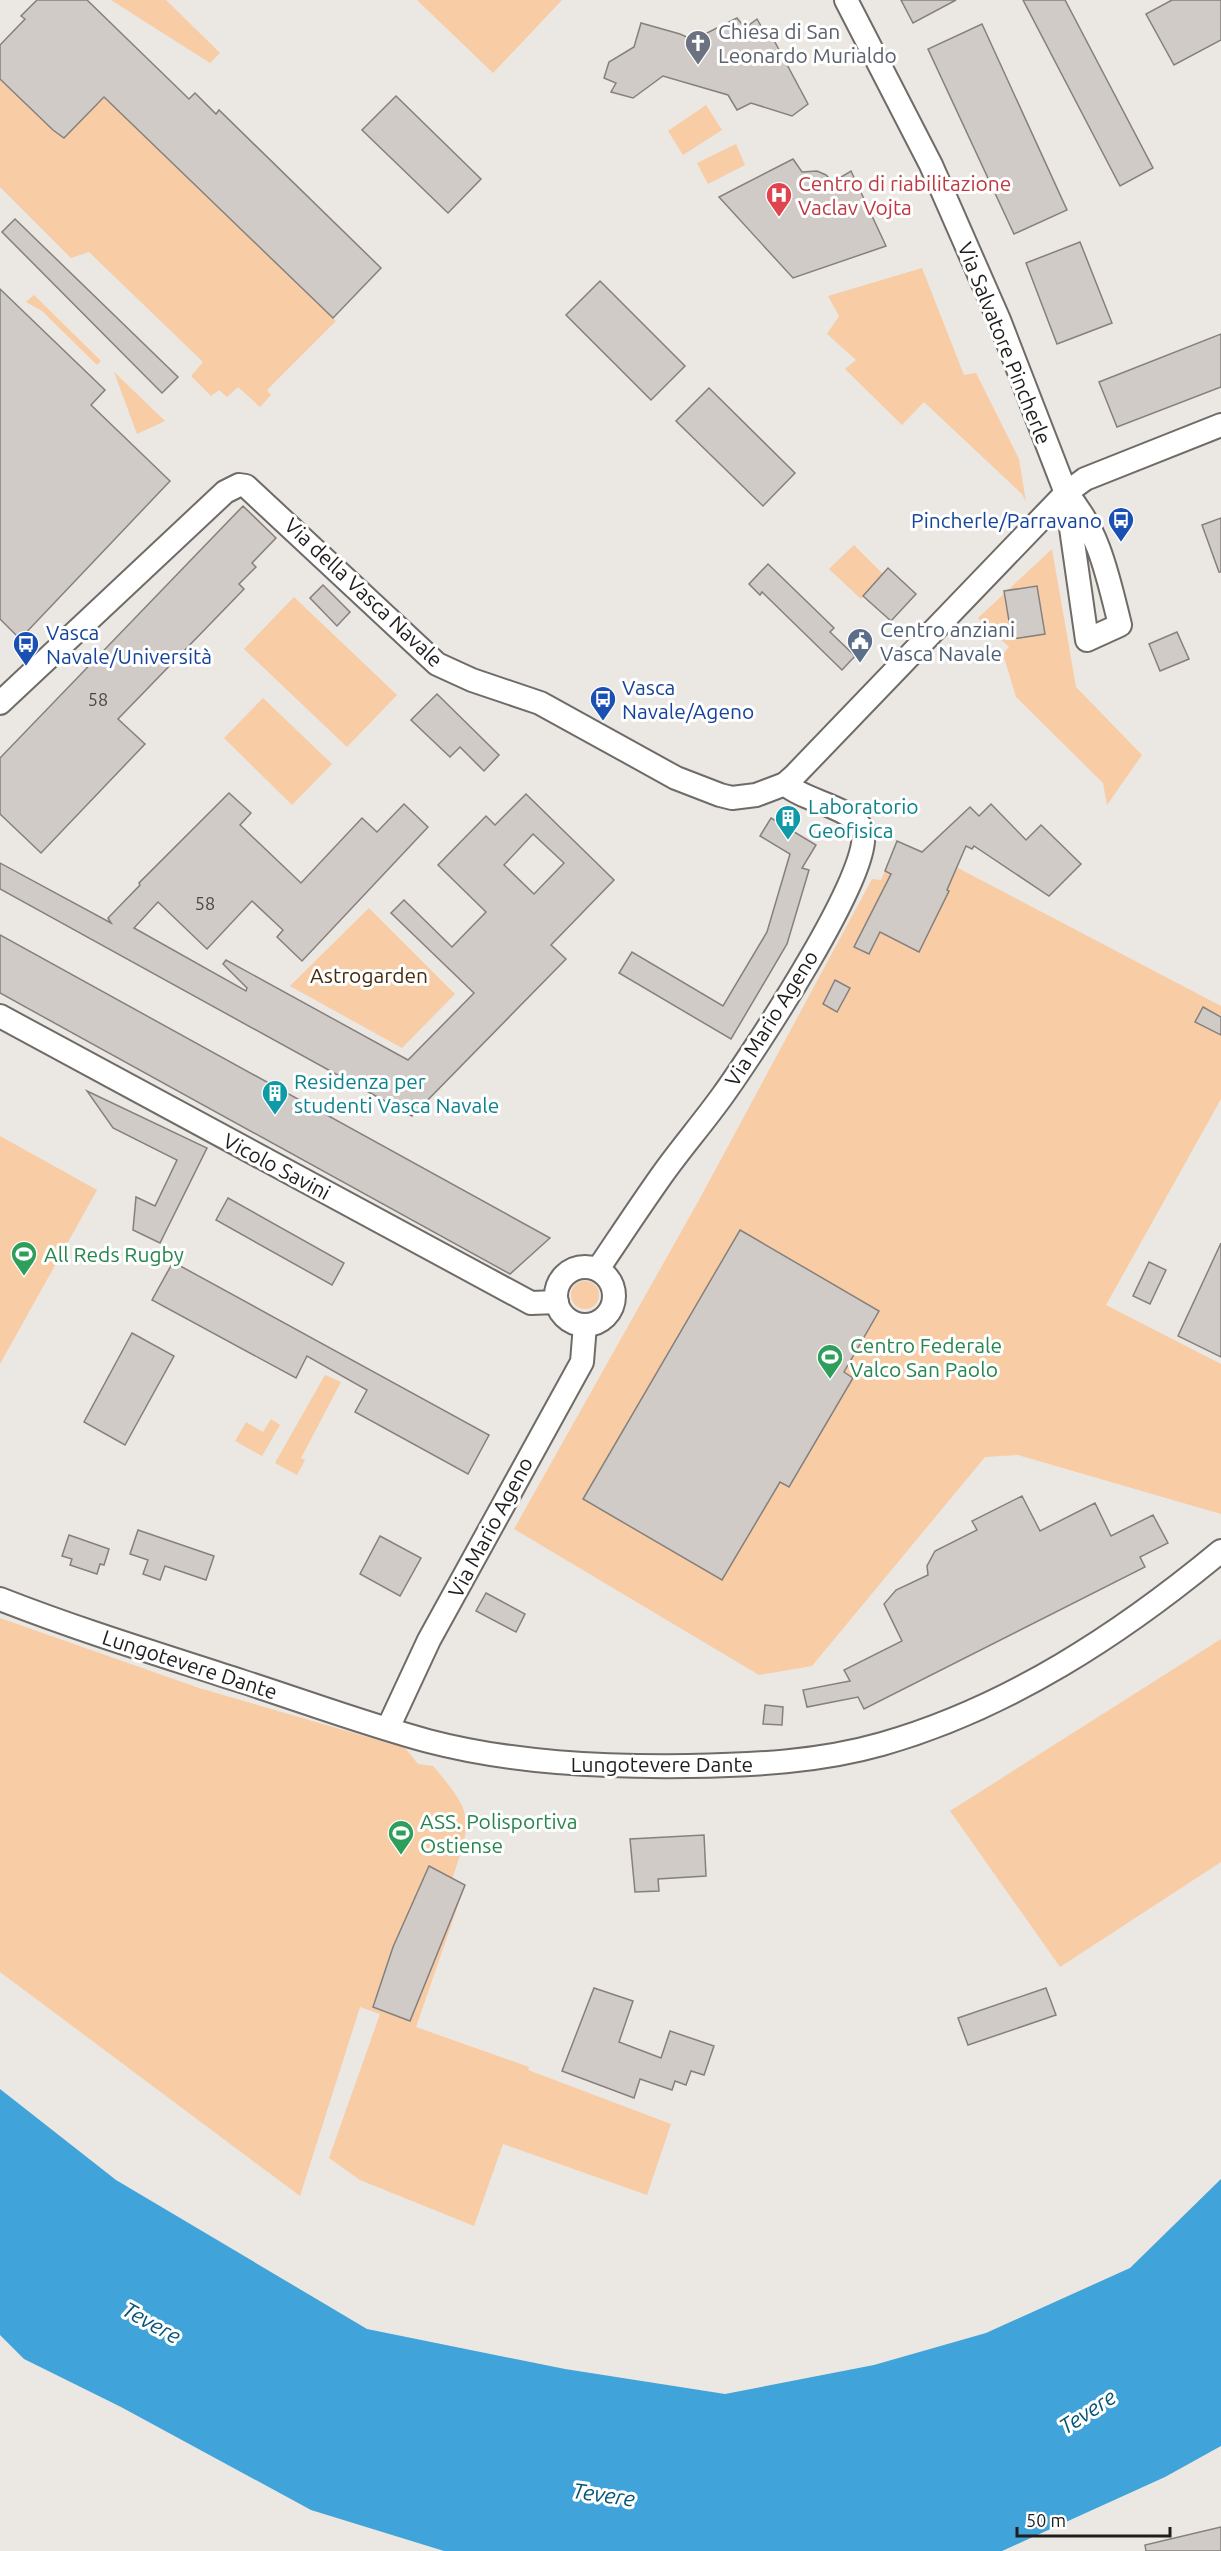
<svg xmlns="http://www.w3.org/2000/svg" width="1221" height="2551" font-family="Ubuntu,sans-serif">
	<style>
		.green { fill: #f8cca4 }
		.water { fill: #40a3d9 }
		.building { fill: #d0cbc7; stroke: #85807d; stroke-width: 1.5; fill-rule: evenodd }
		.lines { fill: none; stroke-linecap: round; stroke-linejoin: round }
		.minor-casing { stroke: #6f6b67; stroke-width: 26 }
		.minor { stroke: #fff; stroke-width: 22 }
		.labels { text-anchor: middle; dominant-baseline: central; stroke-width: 6; stroke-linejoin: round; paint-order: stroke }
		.number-label { font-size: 18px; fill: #4a4846 }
		.worship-label { font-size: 21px; fill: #5b616d; stroke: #fff; text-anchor: start }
		.health-label { font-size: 21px; fill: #be3a42; stroke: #fff; text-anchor: start }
		.street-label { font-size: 21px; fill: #1e1d1b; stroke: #fff }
		.transit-label { font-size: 21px; fill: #164399; stroke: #fff; text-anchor: start }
		.service-label { font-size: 21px; fill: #4e5e75; stroke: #fff; text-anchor: start }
		.culture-label { font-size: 21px; fill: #0d838f; stroke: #fff; text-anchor: start }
		.park-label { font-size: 21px; fill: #472b0d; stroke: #fff }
		.leisure-label { font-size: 21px; fill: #27864d; stroke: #fff; text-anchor: start }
		.water-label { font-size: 22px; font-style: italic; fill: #045579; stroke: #fff }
	</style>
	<rect width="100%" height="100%" fill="#ebe7e2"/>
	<g class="green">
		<polygon points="111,0 166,0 220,53 210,63"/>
		<polygon points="417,0 562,0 493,73"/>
		<polygon points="0,78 64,138 105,97 336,321 267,390 271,395 260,407 238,387 227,397 219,390 211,396 191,376 203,362 89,252 71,258 0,187"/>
		<polygon points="706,105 722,130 683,155 668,131"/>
		<polygon points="736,144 745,165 708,184 697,163"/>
		<polygon points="922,268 964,375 976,373 1019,459 1026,502 1022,494 924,402 902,425 845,369 856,360 827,334 839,316 828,296"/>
		<polygon points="34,295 101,361 97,365 42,311 26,302"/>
		<polygon points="114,372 165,421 137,434"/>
		<polygon points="854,545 883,574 861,599 829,569"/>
		<polygon points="1052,549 1076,687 1142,755 1107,805 1103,783 1016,697 1003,654 1009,647 978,618"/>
		<polygon points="294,597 397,695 347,747 244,649"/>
		<polygon points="263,698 332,764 292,805 224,738"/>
		<polygon points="897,841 956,867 1221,1006 1221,1099 1106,1305 1221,1364 1221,1514 1018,1455 985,1457 812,1666 759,1675 514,1529 699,1200 872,879 881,880"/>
		<polygon points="369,908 455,994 402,1048 290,986"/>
		<polygon points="0,1136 97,1190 0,1364"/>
		<circle cx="585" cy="1295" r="14"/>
		<polygon points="325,1375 341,1382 301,1458 305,1460 297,1475 275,1463"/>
		<polygon points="271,1419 280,1425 262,1456 235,1441 246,1422 263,1432"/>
		<path d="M0,1618L199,1688L405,1748L418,1764L433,1766C475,1815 472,1819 452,1880L465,1885L416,2027L529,2067L528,2070L671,2124L647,2195L503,2144L474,2226L360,2180L329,2158L380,2014L360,2007L300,2196L0,1972Z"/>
		<polygon points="1221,1639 1221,1862 1060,1967 950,1811"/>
	</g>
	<polygon class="water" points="0,2089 116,2180 367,2329 565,2369 725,2394 874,2365 986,2333 1130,2268 1221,2179 1221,2446 1165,2477 1002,2551 444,2551 311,2510 121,2407 24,2359 0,2335"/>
	<g class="building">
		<polygon points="37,0 87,0 189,99 195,93 216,114 219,110 381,268 333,318 104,97 64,138 53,130 0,79 0,45 25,19 21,16"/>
		<polygon points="901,0 956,0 913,23"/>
		<polygon points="1023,0 1065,0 1153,168 1120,186"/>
		<polygon points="1172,0 1221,0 1221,40 1174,65 1146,14"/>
		<polygon points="737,18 745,28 757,19 765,33 769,31 808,104 792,116 751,103 737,110 728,95 663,76 633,98 611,92 616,83 604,78 609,62 634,47 641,23 680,34 693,40"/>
		<polygon points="982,24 1067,210 1014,234 928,49"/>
		<polygon points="396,96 481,179 448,213 362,130"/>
		<polygon points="793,159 802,172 817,171 826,175 833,182 851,171 886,246 793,278 719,197"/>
		<polygon points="15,219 178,377 162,393 2,232"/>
		<polygon points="1080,242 1112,323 1057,344 1026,263"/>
		<polygon points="600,281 685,366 651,400 566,315"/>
		<polygon points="0,289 105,390 91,405 170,481 20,639 0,619"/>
		<polygon points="1221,334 1221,387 1117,427 1099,382"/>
		<polygon points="709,388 795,473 763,506 676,421"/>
		<polygon points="243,506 276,538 252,563 256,567 239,584 244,589 118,719 145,744 41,853 0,814 0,758"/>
		<polygon points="1221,518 1221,572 1219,572 1202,525"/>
		<polygon points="768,564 834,628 830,632 855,656 842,670 762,592 760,595 749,584"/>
		<polygon points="888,568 916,594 891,621 863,596"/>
		<polygon points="323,585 350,612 337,626 310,598"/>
		<polygon points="1037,586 1045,634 1012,639 1004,591"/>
		<polygon points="1177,632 1189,659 1160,671 1149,644"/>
		<polygon points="437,694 499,755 484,771 460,747 450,757 411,720"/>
		<path d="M229,793L251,813L240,825L301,883L362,818L377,832L404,804L428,827L302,961L277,937L283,930L252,901L207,949L158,902L134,928L246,991L247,988L223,964L226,960L408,1060L474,993L391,913L404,900L452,947L486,912L438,865L486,816L495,825L526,794L614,880L551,945L566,959L412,1116L0,889V863L111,923L108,918L140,885L139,883ZM533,834L564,863L534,894L504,865Z"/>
		<polygon points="991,804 1026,840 1041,825 1081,864 1049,896 974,846 972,849 966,846 947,890 949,891 919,952 880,932 869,954 854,947 891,874 885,871 897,841 922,852 970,807 979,816"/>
		<polygon points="771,818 816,845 802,868 809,870 787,944 731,1039 619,973 632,952 723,1006 767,932 790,854 760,836"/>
		<polygon points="0,935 550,1238 510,1274 0,993"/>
		<polygon points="835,980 850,988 837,1012 823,1004"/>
		<polygon points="1203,1007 1221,1017 1221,1035 1195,1022"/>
		<polygon points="87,1091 207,1148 160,1243 133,1230 136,1197 155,1206 177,1160 113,1128"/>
		<polygon points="228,1198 344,1263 332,1285 216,1220"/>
		<polygon points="740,1230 879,1311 844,1372 853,1378 789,1487 780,1482 722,1580 583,1499"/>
		<polygon points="1221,1243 1221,1357 1178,1336"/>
		<polygon points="173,1262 489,1435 468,1474 355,1412 367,1390 307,1356 296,1378 152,1300"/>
		<polygon points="1149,1262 1166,1270 1150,1304 1133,1296"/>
		<polygon points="132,1333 174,1356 125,1445 84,1422"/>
		<polygon points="1022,1496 1040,1531 1095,1503 1111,1536 1153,1515 1168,1543 1140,1557 1145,1567 864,1709 858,1697 807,1707 803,1690 850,1681 844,1670 902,1641 884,1604 896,1590 928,1575 927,1566 935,1551 977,1530 972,1521"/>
		<polygon points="138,1530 214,1556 206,1580 165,1566 160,1580 143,1574 148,1560 130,1554"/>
		<polygon points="69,1535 109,1549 104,1565 100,1564 97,1574 70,1565 72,1559 62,1556"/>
		<polygon points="380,1536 421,1558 400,1596 360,1574"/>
		<polygon points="486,1593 525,1614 516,1632 476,1611"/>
		<polygon points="765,1705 783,1707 782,1725 763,1724"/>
		<polygon points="704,1835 706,1876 658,1879 659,1891 635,1892 630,1839"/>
		<polygon points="429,1866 465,1885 410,2021 373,2007 393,1947"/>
		<polygon points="594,1988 633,2001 619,2042 661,2058 670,2031 714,2046 704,2075 691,2071 686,2085 675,2081 672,2090 640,2079 634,2098 562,2071"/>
		<polygon points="1046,1988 1056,2015 968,2045 958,2018"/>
		<polygon points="1221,2527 1221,2551 1146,2551 1145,2545"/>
	</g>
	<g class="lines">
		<g class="minor-casing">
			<g id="minor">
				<path d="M846,0L931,165L999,320L1066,493L1087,640L1120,625C1108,577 1099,530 1066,493"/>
				<polyline points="0,703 225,492 239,485 246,486 437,664 472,680 540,703 676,778 720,795 732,798 756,795 785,784 794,776 1066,493 1085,479 1221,425"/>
				<polyline points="0,1016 531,1303 557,1302"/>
				<circle cx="585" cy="1296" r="29"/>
				<path d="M598,1269C619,1238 640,1206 662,1175C681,1148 703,1123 723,1095C749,1059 879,864 862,829C852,807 804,801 785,784"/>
				<path d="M0,1599C79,1630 161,1655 241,1681C303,1701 365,1724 428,1741C512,1763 602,1767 688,1766C753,1765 819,1762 882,1744C1008,1708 1121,1634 1221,1551"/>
				<polyline points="388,1728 429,1640 582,1362 585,1325"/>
			</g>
		</g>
		<use href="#minor" class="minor"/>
	</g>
	<defs>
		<g id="church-pin" transform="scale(1.35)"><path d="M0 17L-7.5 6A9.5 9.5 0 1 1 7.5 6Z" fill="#6b7280" stroke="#fff"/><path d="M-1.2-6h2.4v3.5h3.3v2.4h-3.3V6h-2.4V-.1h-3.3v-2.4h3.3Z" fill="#fff"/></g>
		<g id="hospital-pin" transform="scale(1.35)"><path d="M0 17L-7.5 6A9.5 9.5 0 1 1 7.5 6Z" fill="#e0444e" stroke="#fff"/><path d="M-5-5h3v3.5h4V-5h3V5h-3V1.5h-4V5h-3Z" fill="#fff"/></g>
		<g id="bus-pin" transform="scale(1.35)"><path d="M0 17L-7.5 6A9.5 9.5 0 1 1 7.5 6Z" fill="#1a4fb4" stroke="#fff"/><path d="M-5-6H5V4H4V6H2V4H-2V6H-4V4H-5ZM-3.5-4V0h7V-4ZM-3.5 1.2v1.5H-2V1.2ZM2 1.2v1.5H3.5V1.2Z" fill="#fff"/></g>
		<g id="civic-pin" transform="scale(1.35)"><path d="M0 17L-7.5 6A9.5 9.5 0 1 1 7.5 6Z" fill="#5c6f8a" stroke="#fff"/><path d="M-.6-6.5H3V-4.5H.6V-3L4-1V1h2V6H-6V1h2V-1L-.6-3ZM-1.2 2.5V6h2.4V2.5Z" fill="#fff"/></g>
		<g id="building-pin" transform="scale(1.35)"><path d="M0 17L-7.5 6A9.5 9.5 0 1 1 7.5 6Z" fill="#0f9aa8" stroke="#fff"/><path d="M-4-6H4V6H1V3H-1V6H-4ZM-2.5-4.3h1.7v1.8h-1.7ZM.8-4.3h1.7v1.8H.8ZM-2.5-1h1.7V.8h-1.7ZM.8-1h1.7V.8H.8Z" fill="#fff"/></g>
		<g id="stadium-pin" transform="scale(1.35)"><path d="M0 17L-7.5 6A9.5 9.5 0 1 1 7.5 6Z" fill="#2e9e5b" stroke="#fff"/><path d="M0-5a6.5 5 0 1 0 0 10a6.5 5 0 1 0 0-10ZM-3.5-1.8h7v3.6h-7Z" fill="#fff"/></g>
	</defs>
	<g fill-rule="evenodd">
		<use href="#church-pin" x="698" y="43"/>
		<use href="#hospital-pin" x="779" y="195"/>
		<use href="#bus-pin" x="1121" y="520"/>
		<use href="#civic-pin" x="860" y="641"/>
		<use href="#bus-pin" x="26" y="644"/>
		<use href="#bus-pin" x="603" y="699"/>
		<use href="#building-pin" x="788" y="818"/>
		<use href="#building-pin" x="275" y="1093"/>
		<use href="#stadium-pin" x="24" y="1254"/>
		<use href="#stadium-pin" x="830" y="1357"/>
		<use href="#stadium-pin" x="401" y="1833"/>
	</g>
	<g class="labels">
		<g class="number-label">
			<text x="98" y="699">58</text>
			<text x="205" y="903">58</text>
		</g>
		<g class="worship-label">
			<text x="718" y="31">Chiesa di San<tspan x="718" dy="24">Leonardo Murialdo</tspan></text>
		</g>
		<g class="health-label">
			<text x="798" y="183">Centro di riabilitazione<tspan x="798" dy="24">Vaclav Vojta</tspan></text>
		</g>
		<g class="street-label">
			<text transform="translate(1005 343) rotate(68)">Via Salvatore Pincherle</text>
			<text transform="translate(364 592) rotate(43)">Via della Vasca Navale</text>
			<text transform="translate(771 1018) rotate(-58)">Via Mario Ageno</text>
			<text transform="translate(277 1166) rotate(28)">Vicolo Savini</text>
			<text transform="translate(490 1527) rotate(-62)">Via Mario Ageno</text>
			<text transform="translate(190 1664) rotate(18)">Lungotevere Dante</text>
			<text x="662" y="1764">Lungotevere Dante</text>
		</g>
		<g class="transit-label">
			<text x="1102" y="520" text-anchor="end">Pincherle/Parravano</text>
			<text x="46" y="632">Vasca<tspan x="46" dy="24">Navale/Università</tspan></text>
			<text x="622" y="687">Vasca<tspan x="622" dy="24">Navale/Ageno</tspan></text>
		</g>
		<g class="service-label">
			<text x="880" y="629">Centro anziani<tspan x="880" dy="24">Vasca Navale</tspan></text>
		</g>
		<g class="culture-label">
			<text x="808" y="806">Laboratorio<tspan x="808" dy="24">Geofisica</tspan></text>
			<text x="294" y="1081">Residenza per<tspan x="294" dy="24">studenti Vasca Navale</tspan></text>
		</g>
		<g class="park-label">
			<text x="369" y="975">Astrogarden</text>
		</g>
		<g class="leisure-label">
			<text x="44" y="1254">All Reds Rugby</text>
			<text x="850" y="1345">Centro Federale<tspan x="850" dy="24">Valco San Paolo</tspan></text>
			<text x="420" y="1821">ASS. Polisportiva<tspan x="420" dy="24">Ostiense</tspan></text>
		</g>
		<g class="water-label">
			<text transform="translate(152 2322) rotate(29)">Tevere</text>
			<text transform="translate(1087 2411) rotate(-33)">Tevere</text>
			<text transform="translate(604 2494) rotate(8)">Tevere</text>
		</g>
	</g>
	<path d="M1017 2527v9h153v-9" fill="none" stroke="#1e1d1b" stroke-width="3"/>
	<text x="1026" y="2527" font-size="18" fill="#1e1d1b" stroke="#ffffff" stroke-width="4.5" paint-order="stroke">50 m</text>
</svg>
